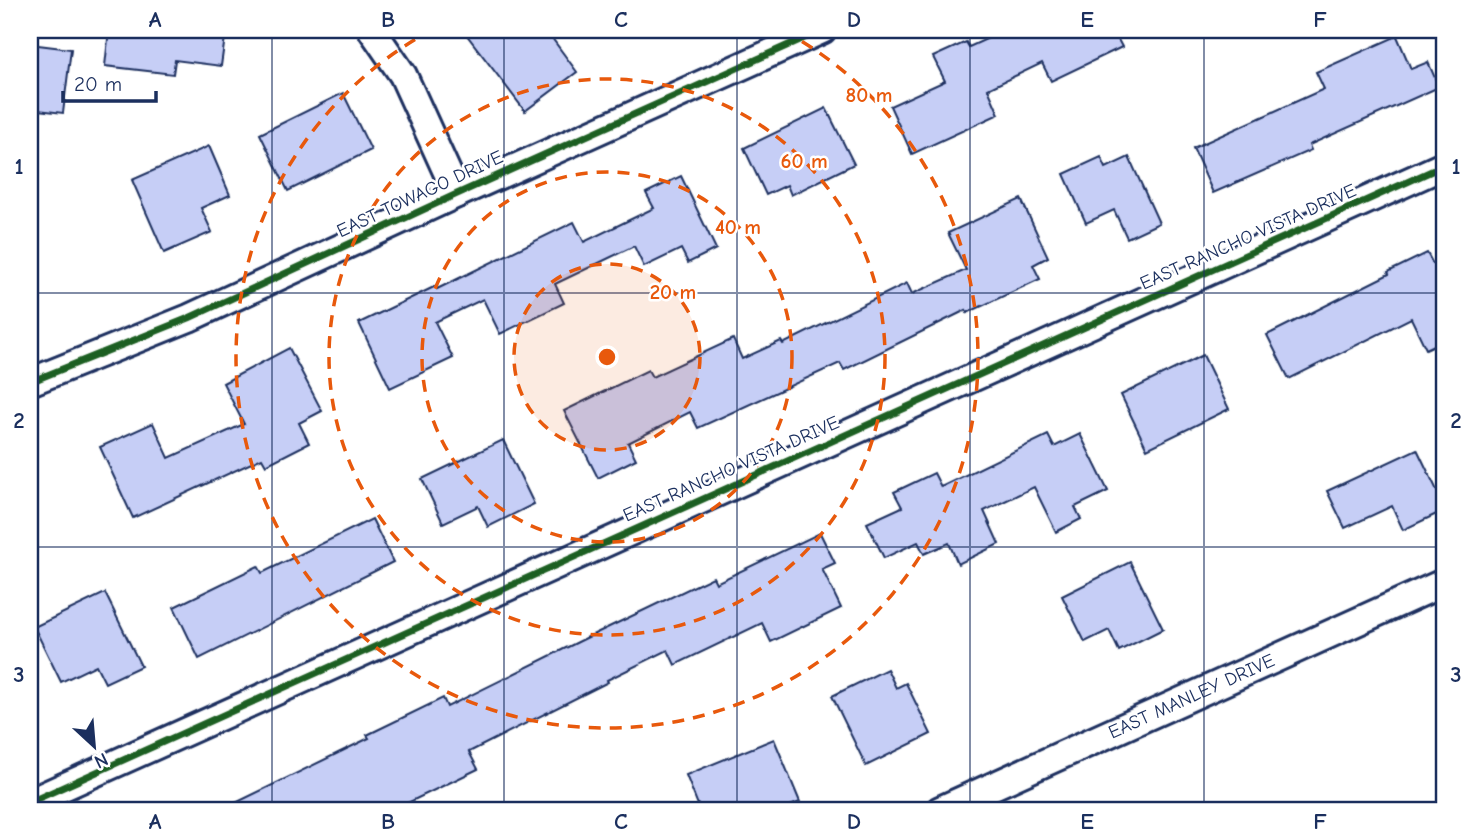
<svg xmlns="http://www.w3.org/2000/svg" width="1475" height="840" font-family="'Comic Neue',sans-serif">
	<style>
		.building { fill: #c6cef6; stroke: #1b2f5e; stroke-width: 2 }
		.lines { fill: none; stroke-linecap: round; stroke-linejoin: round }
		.minor-casing { stroke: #1b2f5e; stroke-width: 32 }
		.minor { stroke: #fff; stroke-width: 26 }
		.cycleway-casing { stroke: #fff; stroke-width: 11 }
		.cycleway { stroke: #1b5e20; stroke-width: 7 }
		.grid { fill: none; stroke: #1b2f5e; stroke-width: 2; stroke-opacity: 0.55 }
		.ring { fill: none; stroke: #e8590c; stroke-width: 3.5; stroke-dasharray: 12 9 }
		.labels { text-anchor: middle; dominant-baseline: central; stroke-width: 5; stroke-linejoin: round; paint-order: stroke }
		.street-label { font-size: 19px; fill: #1b2f5e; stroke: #fff }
		.centre { fill: #e8590c; stroke: #fff; stroke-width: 3.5 }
		.ring-label { font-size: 21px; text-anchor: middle; font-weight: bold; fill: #e8590c; stroke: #fff; stroke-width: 5; stroke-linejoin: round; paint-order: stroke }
		.neatline { fill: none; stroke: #1b2f5e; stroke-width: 2.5 }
		.grid-label { font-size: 23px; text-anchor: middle; font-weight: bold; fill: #1b2f5e }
	</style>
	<rect width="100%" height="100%" fill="#fff"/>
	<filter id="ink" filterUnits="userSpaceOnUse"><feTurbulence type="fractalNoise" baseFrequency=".0143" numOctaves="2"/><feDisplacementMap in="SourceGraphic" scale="14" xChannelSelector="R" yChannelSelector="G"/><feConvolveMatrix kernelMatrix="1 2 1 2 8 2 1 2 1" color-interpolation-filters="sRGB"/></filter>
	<g filter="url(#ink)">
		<g class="building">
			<polygon points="109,30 226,30 221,66 175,60 173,74 105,66"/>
			<polygon points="463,30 546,30 577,72 525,111"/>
			<polygon points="1006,30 1113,30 1122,47 1051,81 1042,63 988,89 999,114 912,154 890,106 945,81 933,57 966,42 969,47"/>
			<polygon points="1397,36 1411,69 1428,62 1439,87 1309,145 1311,150 1213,193 1193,148 1324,89 1316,72"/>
			<polygon points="30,44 71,49 63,113 30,109"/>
			<polygon points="343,93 371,150 288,191 260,134"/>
			<polygon points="826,108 854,164 791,195 787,185 766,195 744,148"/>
			<polygon points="209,146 230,195 201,208 212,232 164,253 132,180"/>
			<polygon points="1101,157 1106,168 1129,157 1159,223 1127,238 1114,210 1086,223 1064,174"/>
			<polygon points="681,176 716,249 688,263 681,249 644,267 634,246 555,284 564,303 500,334 483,299 435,322 453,358 390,388 359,323 436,286 437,289 574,222 584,242 654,208 646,193"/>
			<polygon points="1021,199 1048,257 1033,265 1040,279 967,313 966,310 844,370 840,363 698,428 690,412 628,443 636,459 598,478 564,411 648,370 652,377 733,339 742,359 781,341 783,344 907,283 912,294 966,270 948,233"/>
			<polygon points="1427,253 1433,264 1445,258 1445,340 1426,349 1411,318 1289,379 1267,335 1389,274 1388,272"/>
			<polygon points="289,348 322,411 299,423 309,443 266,465 262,458 133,518 100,447 153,423 169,458 244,424 223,383"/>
			<polygon points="1203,355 1229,409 1147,449 1121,395"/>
			<polygon points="1080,434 1108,491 1075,507 1081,519 1056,532 1034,487 984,511 999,544 958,564 949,543 924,554 918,542 884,558 867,523 902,507 894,492 934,473 941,487 1048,435 1054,447"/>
			<polygon points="503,440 534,504 488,527 478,506 443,523 422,479"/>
			<polygon points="1417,449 1445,507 1445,510 1403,530 1392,506 1345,528 1327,491"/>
			<polygon points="372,519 393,562 199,659 174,607 258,566 262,573"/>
			<polygon points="820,533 835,563 822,569 841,608 771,642 762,623 675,665 668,650 607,680 608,682 469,752 478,769 393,810 221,810 369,738 367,735 443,698 447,707 586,638 713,577 716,583"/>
			<polygon points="1130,562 1163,629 1119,651 1109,630 1085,642 1062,596"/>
			<polygon points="105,593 141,666 105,683 96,665 61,682 34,627"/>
			<polygon points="887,669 896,688 906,683 931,734 866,766 832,696"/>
			<polygon points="774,739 800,802 780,810 700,810 686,775"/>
		</g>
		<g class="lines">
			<g class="minor-casing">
				<g id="minor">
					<polyline points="372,30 403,75 457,194"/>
					<polyline points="30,382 189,318 457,194 822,30"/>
					<polyline points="30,802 1445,165"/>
					<path id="s1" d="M940,810L1445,582"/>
				</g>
			</g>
			<use href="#minor" class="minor"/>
			<g class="cycleway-casing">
				<g id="cycleway">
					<polyline points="30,382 189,318 457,194 822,30"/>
					<polyline points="30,802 1445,165"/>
				</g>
			</g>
			<use href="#cycleway" class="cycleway"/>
		</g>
	</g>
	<path class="grid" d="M272,30V810M504,30V810M737,30V810M970,30V810M1204,30V810M30,293H1445M30,547H1445"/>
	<circle cx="607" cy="357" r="93" fill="#e8590c" fill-opacity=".12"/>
	<g class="ring">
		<circle cx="607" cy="357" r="93"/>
		<circle cx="607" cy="357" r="185"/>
		<circle cx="607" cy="357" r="278"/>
		<path d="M784 31A371 371 0 1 1 430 31"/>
	</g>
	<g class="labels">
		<g class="street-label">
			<text transform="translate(420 194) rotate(-25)">EAST TOWAGO DRIVE</text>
			<text transform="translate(1248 237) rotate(-24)">EAST RANCHO VISTA DRIVE</text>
			<text transform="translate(731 469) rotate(-24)">EAST RANCHO VISTA DRIVE</text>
			<text stroke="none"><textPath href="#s1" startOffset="276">EAST MANLEY DRIVE</textPath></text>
		</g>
	</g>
	<circle cx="607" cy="357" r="10" class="centre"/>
	<g class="ring-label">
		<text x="869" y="102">80 m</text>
		<text x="804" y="168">60 m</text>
		<text x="738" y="234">40 m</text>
		<text x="673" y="299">20 m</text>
	</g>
	<rect width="1475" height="840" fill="none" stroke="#fff" stroke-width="77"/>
	<g transform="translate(94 746) rotate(154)" stroke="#ffffff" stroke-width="5" paint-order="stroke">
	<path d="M0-5L12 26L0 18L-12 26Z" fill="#1b2f5e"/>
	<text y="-10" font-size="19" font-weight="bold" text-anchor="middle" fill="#1b2f5e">N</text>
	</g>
	<path d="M63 91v10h93v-10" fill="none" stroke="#1b2f5e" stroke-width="3.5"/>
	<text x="74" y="91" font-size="21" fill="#1b2f5e" stroke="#ffffff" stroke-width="5" paint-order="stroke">20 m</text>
	<rect x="38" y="38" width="1398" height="764" class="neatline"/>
	<g class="grid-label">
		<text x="155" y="27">A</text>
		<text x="388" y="27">B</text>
		<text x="621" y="27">C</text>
		<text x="854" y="27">D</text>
		<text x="1087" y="27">E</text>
		<text x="1320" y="27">F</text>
		<text x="19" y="174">1</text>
		<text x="1456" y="174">1</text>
		<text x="19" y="428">2</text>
		<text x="1456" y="428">2</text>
		<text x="19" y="682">3</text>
		<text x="1456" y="682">3</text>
		<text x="155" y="829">A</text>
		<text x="388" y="829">B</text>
		<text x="621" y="829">C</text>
		<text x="854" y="829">D</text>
		<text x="1087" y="829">E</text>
		<text x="1320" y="829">F</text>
	</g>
</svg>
